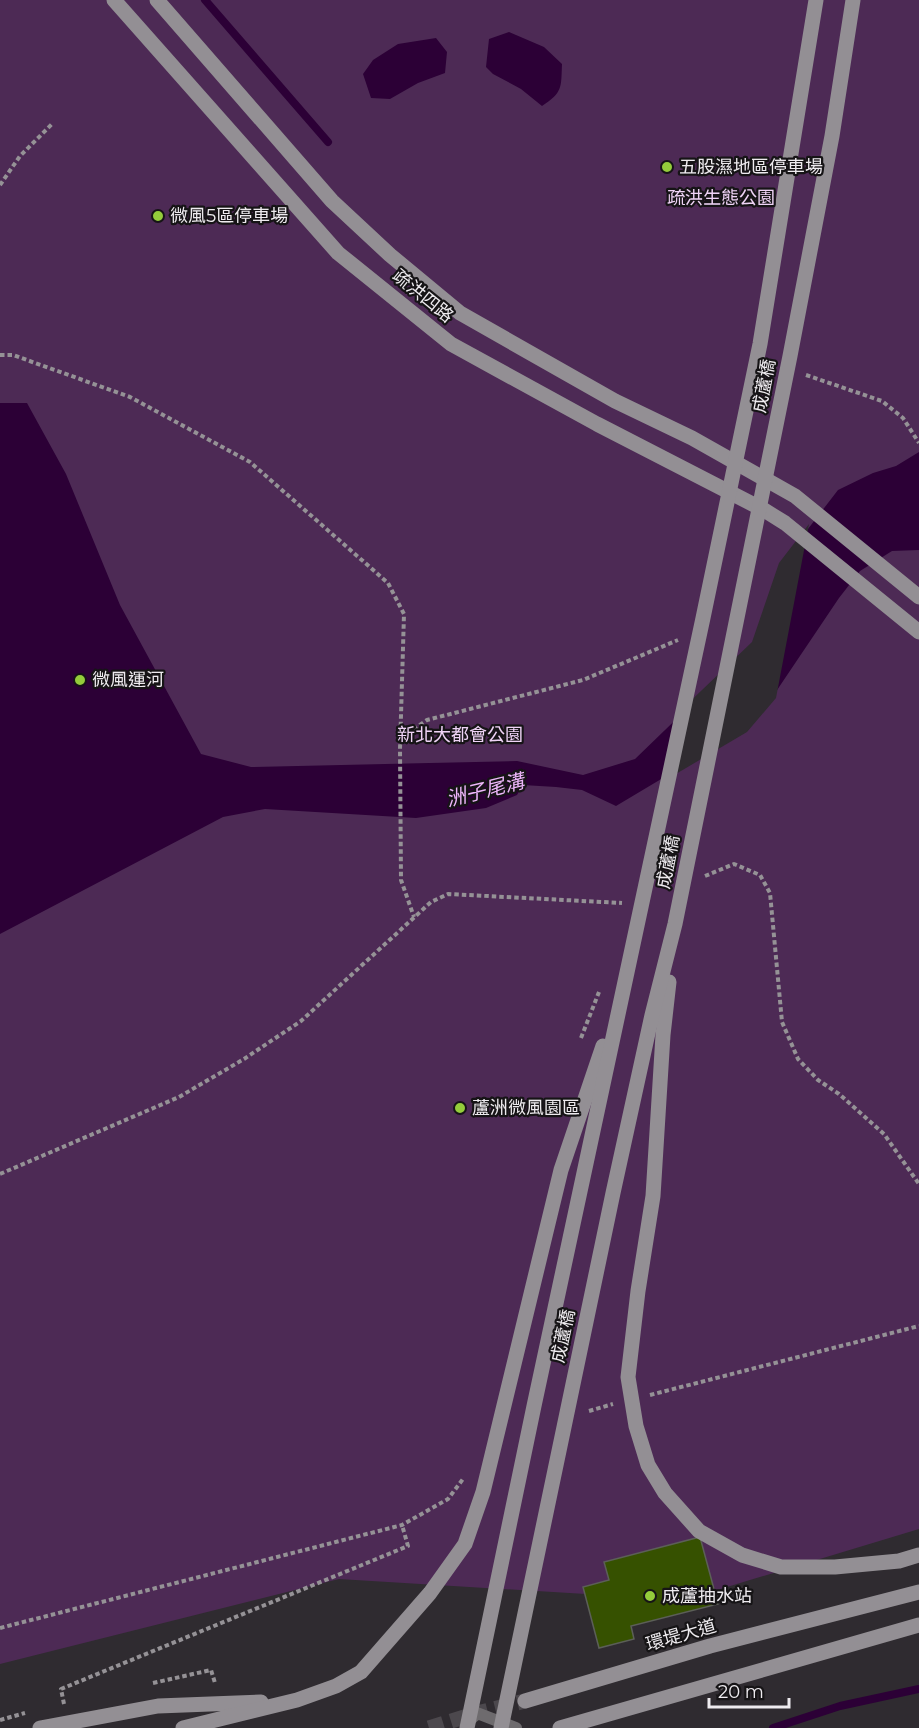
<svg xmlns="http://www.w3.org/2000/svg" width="919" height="1728" font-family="Montserrat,'Noto Sans TC',sans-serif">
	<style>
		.green { fill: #4d2a55 }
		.water { fill: #2c0036 }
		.pier { fill: #2f2b30 }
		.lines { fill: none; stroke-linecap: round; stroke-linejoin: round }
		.stream { stroke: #2c0036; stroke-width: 8 }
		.building { fill: #365100; stroke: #5c5f58; stroke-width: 1.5 }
		.secondary-tunnel { stroke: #4c484d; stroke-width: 15; stroke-dasharray: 15 8; stroke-linecap: butt }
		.path { stroke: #959296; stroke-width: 4; stroke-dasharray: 4.5 3; stroke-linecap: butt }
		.lane { stroke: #6e6b6e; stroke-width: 12 }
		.secondary { stroke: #938f94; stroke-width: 15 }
		.poi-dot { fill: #94cc3b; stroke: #161416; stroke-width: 2 }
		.labels { text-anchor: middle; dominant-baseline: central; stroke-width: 4.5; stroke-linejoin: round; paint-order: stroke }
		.poi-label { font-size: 18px; fill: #eeebef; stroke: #161416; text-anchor: start }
		.park-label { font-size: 18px; fill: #efd3f6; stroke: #161416 }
		.street-label { font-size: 18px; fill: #eeebef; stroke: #161416 }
		.water-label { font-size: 20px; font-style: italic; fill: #edb6fa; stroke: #161416 }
	</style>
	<rect width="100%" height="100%" fill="#2f2b30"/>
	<polygon class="green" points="0,0 919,0 919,1529 684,1600 339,1579 0,1664"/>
	<g class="water">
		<path d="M509,32L544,47L562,64C561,88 563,92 542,106L521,89L493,74L486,67L489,39Z"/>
		<polygon points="436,38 447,52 445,73 418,83 390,99 371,98 363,74 373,60 398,44"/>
		<polygon points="0,403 27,403 66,474 120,605 201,754 251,767 517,761 583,775 635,759 755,643 781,564 838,490 873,473 896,466 919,452 919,550 892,551 860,571 839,598 771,699 745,729 616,806 582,790 556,787 523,785 517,795 486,808 416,818 265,809 223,817 0,934"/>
	</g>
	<polygon class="pier" points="809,524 776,698 747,732 664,781 677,714 752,642 779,563"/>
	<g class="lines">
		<g class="stream">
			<polyline points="205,0 328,142"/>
			<polyline points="773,1728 840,1706 919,1689"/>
		</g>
	</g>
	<polygon class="building" points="700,1537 718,1604 631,1626 634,1639 599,1648 583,1587 609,1580 604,1562"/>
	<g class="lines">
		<polyline class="secondary-tunnel" points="429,1728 477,1713 525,1701"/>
		<g class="path">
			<polyline points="0,185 20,156 53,123"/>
			<polyline points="0,355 13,355 130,397 250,462 388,583 404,614 400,749 401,880 414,917"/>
			<polyline points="806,375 882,401 903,418 919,443"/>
			<polyline points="401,738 427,720 583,680 678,640"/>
			<polyline points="705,876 734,864 760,875 770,893 782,1022 798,1059 818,1080 839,1094 884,1134 919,1184"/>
			<polyline points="581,1038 599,992"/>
			<polyline points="0,1174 179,1097 244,1059 301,1021 431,902 448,894 622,903"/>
			<polyline points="650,1395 919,1326"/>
			<polyline points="589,1411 613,1404"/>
			<polyline points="0,1628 402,1525 448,1499 463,1479"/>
			<polyline points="153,1683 211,1670 215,1683"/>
			<polyline points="64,1704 61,1689 408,1546 402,1525"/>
			<polyline points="0,1720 25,1713"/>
		</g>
		<polyline class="lane" points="467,1723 477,1713 516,1728"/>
		<g class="secondary">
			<polyline points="114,0 338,253 451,344 597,424 764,510 785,523 919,632"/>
			<polyline points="157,0 332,201 390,255 460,313 615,401 692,438 795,496 919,597"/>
			<polyline points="669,982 663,1035 653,1196 638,1291 628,1377 636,1426 648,1465 665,1493 699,1531 742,1555 781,1567 835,1567 899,1561 919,1555"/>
			<polyline points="525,1701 710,1646 919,1592"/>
			<polyline points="40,1728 158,1706 261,1702"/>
			<polyline points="183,1728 297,1700 336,1686 361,1672 430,1593 465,1544 483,1492 561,1170 603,1046"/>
			<polyline points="467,1728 534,1406 703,618 760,344 816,0"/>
			<polyline points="501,1728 613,1193 652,1015 675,924 790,356 832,136 853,0"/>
			<polyline points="560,1728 919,1625"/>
		</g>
	</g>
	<g class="poi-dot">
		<circle cx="667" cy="167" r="6"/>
		<circle cx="158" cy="216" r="6"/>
		<circle cx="80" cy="680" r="6"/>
		<circle cx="460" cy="1108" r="6"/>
		<circle cx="650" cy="1596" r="6"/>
	</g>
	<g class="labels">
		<g class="poi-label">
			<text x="679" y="167">五股濕地區停車場</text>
			<text x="170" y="216">微風5區停車場</text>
			<text x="92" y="680">微風運河</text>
			<text x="472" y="1108">蘆洲微風園區</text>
			<text x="662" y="1596">成蘆抽水站</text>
		</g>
		<g class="park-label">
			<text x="721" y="198">疏洪生態公園</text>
			<text x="460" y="735">新北大都會公園</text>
		</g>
		<g class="street-label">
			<text transform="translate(423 296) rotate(39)">疏洪四路</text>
			<text transform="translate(764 386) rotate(-79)">成蘆橋</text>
			<text transform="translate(668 862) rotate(-79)">成蘆橋</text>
			<text transform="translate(563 1336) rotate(-78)">成蘆橋</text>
			<text transform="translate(681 1635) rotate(-16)">環堤大道</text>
		</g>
		<g class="water-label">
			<text transform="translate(485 790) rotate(-14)">洲子尾溝</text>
		</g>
	</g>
	<path d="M709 1698v9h80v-9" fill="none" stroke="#eeebef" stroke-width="3"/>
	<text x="718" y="1698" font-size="18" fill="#eeebef" stroke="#161416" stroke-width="4.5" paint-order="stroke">20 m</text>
</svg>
